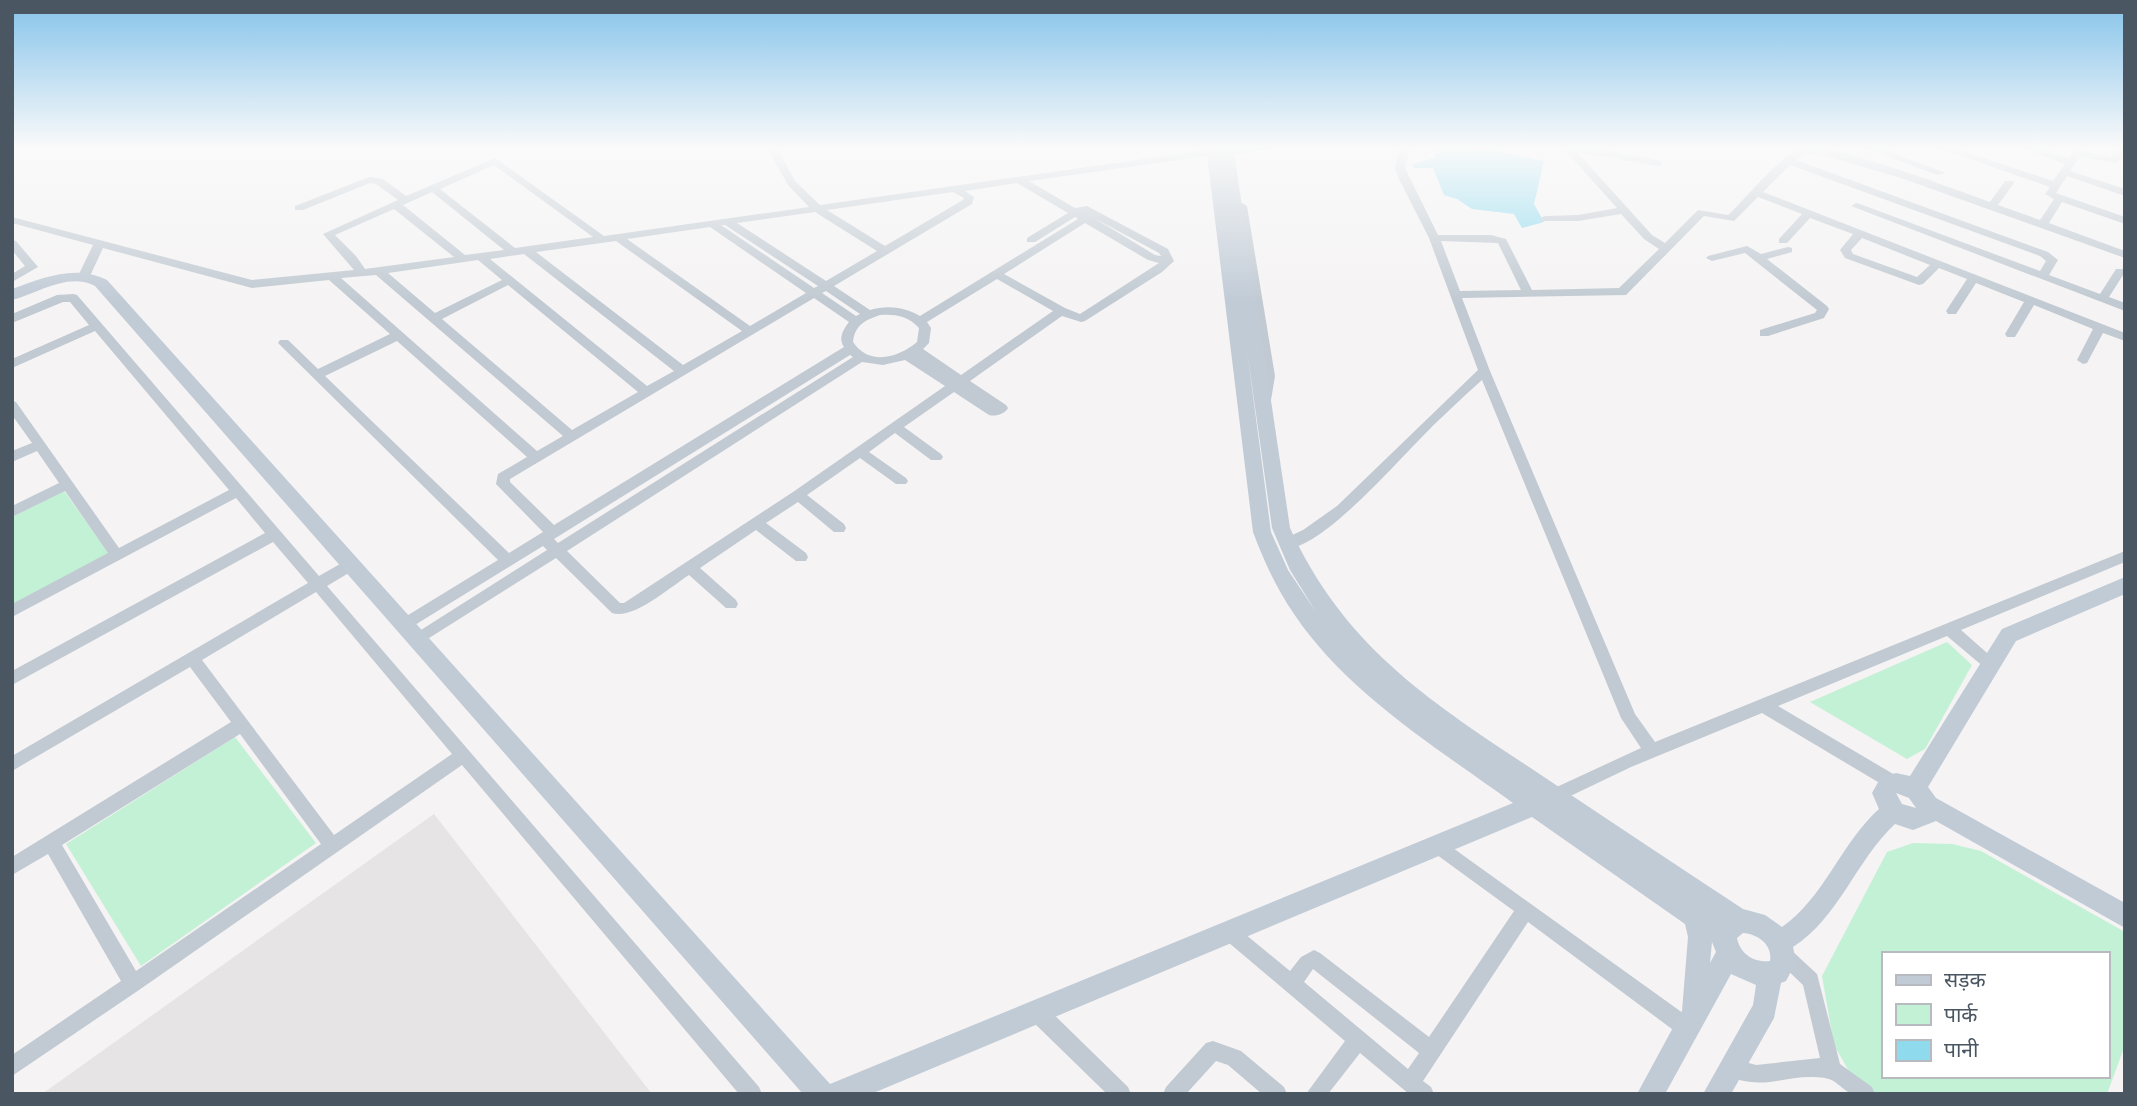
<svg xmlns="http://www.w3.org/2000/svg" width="2137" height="1106" font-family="Quicksand,'Noto Sans Devanagari',sans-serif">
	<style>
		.education { fill: #e6e4e5 }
		.green { fill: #c3f1d5; fill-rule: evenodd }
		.water { fill: #90daee }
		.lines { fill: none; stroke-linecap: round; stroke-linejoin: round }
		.street { fill: #c1cad2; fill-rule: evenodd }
		.secondary { fill: #c1cbd6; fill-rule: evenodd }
	</style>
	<rect width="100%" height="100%" fill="#f5f3f3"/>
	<polygon class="education" points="434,814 652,1094 42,1094"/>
	<g class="green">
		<polygon points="64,491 110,555 12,607 12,517"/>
		<polygon points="1947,642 1972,665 1925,749 1907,759 1810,702"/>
		<polygon points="235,737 316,843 141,966 66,844"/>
		<path d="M1913,843L1952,844L1981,851L2125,932V1045L2107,1094H1874L1854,1080L1834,1045L1822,976L1887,852ZM1883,954H2107V1076H1883Z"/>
	</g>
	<polygon class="water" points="1437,149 1492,150 1544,161 1534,204 1544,222 1522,228 1514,214 1472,209 1457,199 1444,195 1433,168 1414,168 1412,164 1434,158"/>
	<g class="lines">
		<g class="street">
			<path d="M766,146H776L795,181L820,205L1207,150L1212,153L1207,156L1029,181L1075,208L1087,206L1168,249L1174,261L1162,272L1085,321L1081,322L1062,316L970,381L1006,405L1008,408C1005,414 995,417 989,415L954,392L904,427L941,454L943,457L941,460H931L895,433L869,452L906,478L908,481L906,484H896L860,458L807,495L844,524L846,528L844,532H834L798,502L766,523L806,553L808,557L806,561H796L756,530L700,568L736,600L738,604L736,608H726L689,575C670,587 634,620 612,613L556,558L418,645L413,643L411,639L413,635L547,550L543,546L410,628H400L398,624L400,620L498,560L278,343L280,340H288L318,369L390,334L329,280L252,288L103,248L90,276L84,279L78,276L93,245L12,223V217L252,280L354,270L323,234L398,200L376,184L370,183L303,210H295V206L369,177L383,179L406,196L495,158L604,236L809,207L788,185ZM494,165L593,237L515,248L440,189ZM1017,183L1068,213L1027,238V242H1035L1075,217L1078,219L920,316C905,307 887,305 870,310L834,286L972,204L974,197L965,191ZM432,192L504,250L465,255L403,205ZM953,192L964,198L963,200L885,246L827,210ZM394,209L454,257L365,269L356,256L335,235ZM815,212L877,251L826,281L737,223ZM1094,218L1159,253L1161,256L1155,255ZM1085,223L1148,260L1159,263L1080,314L1065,308L1004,274ZM721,225H725L818,286L814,288ZM710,227L806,293L750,326L627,239ZM616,241L742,331L683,365L536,252ZM524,254L674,371L647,386L490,259ZM478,260L502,280L435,313L388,273ZM376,275L563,436L537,451L341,278ZM997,279L1053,311L961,375L923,349L929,343L931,328L927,322ZM508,285L638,392L572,430L442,319ZM826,291L860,314L856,316L822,293ZM814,298L849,322C843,330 838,338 844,347L554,525L510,482V479ZM880,315C896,314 908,316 919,328L917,342C898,358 869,366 853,342C855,325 865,320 880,315ZM397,341L527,457L498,474L496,484L543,532L509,553L325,376ZM850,355L853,357L558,543L554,539ZM905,360L945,386L793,492L624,603H620L567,551L862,362L883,365Z"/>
			<polygon points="1252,146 1276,146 1271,149 1233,155 1228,152"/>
			<path d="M1400,146H1410L1405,168L1438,235H1491L1506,239L1532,290L1619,288L1659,249L1644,239L1621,214L1578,221H1542V217L1546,216L1578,215L1617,208L1564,149L1558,146H1580L1662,161V165L1658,166L1577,152L1652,235L1665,243L1698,210L1728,215C1747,197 1776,160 1799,149C1822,138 1959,191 1990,202L2005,181H2013L2014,183L1998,205L2040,220L2054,199L2045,194L2050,187L1933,146H1948L2053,181L2065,164L2016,146H2031L2069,158L2073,151L2077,150L2111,157L2121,146H2125V154L2117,163L2080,157L2070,171L2125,189V196L2067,176L2056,193L2125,217V224L2062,202L2049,223L2125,251V258L1901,178L1822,155L1806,153L1796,160L2048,252L2058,260L2049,275L2100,294L2116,269H2124L2125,272L2109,297L2125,303V311L1851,206L1856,203L1860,204L2040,271L2046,261L2040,256L1790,165L1763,192L2125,333V341L2103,333L2087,363L2083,364L2077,360L2093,329L2034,305L2015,337H2007L2005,334L2024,302L1976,283L1956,314H1948L1946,311L1967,279L1939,268L1923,284L1919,285L1845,258L1840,250L1853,234L1810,218L1787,243H1779V239L1802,214L1758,197L1734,221L1704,216L1626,295L1462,298L1490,371L1635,714L1655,742L2125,551V562L1961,630L1995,660L1998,664L1995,668L1990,670L1985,668L1947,636L1778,706L1900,778L1902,783L1900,788L1894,790L1888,788L1762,713L1631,767L1560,801L1554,803L1548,801L1546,796L1548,791L1641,748L1621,718L1482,380C1460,400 1439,419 1419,440C1397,462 1314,557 1282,548L1280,544L1282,540L1303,530L1337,506L1478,370L1429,238L1398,177L1395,168ZM1862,238L1930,265L1917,277L1853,254L1851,250ZM1441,241L1498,243L1521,290L1460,291Z"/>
			<polygon points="1860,146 1874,146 1946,173 1937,175"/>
			<polygon points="1242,203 1247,206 1275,376 1271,400 1265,404 1259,400 1263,376 1237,206"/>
			<polygon points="12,240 16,241 38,267 12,282 12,274 25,266 12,250"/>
			<polygon points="1747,246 1761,254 1788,247 1792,248 1792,252 1767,259 1827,306 1829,309 1824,318 1768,336 1760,336 1760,330 1815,313 1817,310 1745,253 1712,261 1706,258 1708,256"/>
			<path d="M73,294L77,295L319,576L347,560H357L359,564L357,568L327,586L759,1087L762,1094H739L462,765L139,990L12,1076V1055L121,981L48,854L12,875V857L231,722L190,667L12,771V756L308,583L273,542L12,685V671L265,533L236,498L12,617V604L108,553L65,491L12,517V506L59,483L37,451L12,462V451L32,443L12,415V401L16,402L119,548L229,490L95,331L12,368V359L89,325L70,302H63L12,323V314L57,295ZM316,592L452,754L334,835L202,660ZM240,734L321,844L136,971L62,845Z"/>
			<path d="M1439,838L1694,1021L1696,1028L1694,1035L1687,1037L1680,1035L1528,922L1423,1081L1431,1087L1434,1094H1409L1360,1053L1328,1094H1306L1345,1041L1222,937L1219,931L1222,925L1228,922L1234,925L1290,971L1301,957L1314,950L1320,953L1429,1037L1514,911L1433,852L1431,846L1433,840ZM1313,969L1419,1053L1408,1069L1304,982Z"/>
			<path d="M1784,946L1790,949L1817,974L1840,1064L1872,1087L1875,1094C1867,1094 1855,1096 1848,1092C1840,1087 1836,1080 1825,1078C1786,1072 1768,1093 1724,1075L1721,1068L1724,1061L1731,1058L1756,1065L1820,1058L1803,985L1778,961L1775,955L1778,949Z"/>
			<polygon points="1037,1003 1044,1005 1128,1087 1131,1094 1107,1094 1030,1019 1028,1012 1030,1005"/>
			<polygon points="1213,1041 1241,1051 1284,1087 1287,1094 1262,1094 1228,1065 1216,1061 1186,1094 1163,1094 1166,1087 1206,1043"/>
		</g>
		<path class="secondary" d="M1206,146H1233L1290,528C1346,651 1436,705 1544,777C1610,821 1676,865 1743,909L1765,915L1782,927C1824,898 1841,843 1879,809L1872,793L1881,777L1896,773L1910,776L2002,629L2125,577V594L2016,641L1928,787L1936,798L2125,903V928L1936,821L1913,830L1895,824C1856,860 1839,918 1793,947L1796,962L1786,981L1781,983L1774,1018L1731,1094H1703L1753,1005L1756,985L1731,974L1665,1094H1637L1682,1011L1688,937L1685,924L1532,817L871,1094H803L95,286C68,272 39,293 12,300V289C43,278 75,264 107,280L830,1084L1513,803C1437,748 1347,693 1294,614C1276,588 1264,561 1253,532ZM1247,350L1272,528L1290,570L1316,612L1288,570L1271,532ZM1896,793L1909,798L1916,808L1902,804ZM1743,933C1758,934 1773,945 1770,961C1754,963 1740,954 1737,938ZM1712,942L1716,952L1710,963Z"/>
	</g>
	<linearGradient id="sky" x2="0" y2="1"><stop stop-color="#85c3ea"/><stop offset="0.49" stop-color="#fafafa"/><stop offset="1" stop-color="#fafafa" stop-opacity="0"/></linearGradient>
	<rect width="2137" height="301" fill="url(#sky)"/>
	<rect width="2137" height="1106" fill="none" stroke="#4a5661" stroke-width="28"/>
	<rect x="1882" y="952" width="228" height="126" fill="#ffffff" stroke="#b7bbc0" stroke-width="2"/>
	<rect x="1896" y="975" width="35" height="10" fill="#c1cbd6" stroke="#b7bbc0" stroke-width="2"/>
	<text x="1944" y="987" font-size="21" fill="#4a5661">सड़क</text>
	<rect x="1896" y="1004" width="35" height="21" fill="#c3f1d5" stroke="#b7bbc0" stroke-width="2"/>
	<text x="1944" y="1022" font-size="21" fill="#4a5661">पार्क</text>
	<rect x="1896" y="1040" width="35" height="21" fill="#90daee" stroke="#b7bbc0" stroke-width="2"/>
	<text x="1944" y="1057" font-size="21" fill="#4a5661">पानी</text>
</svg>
